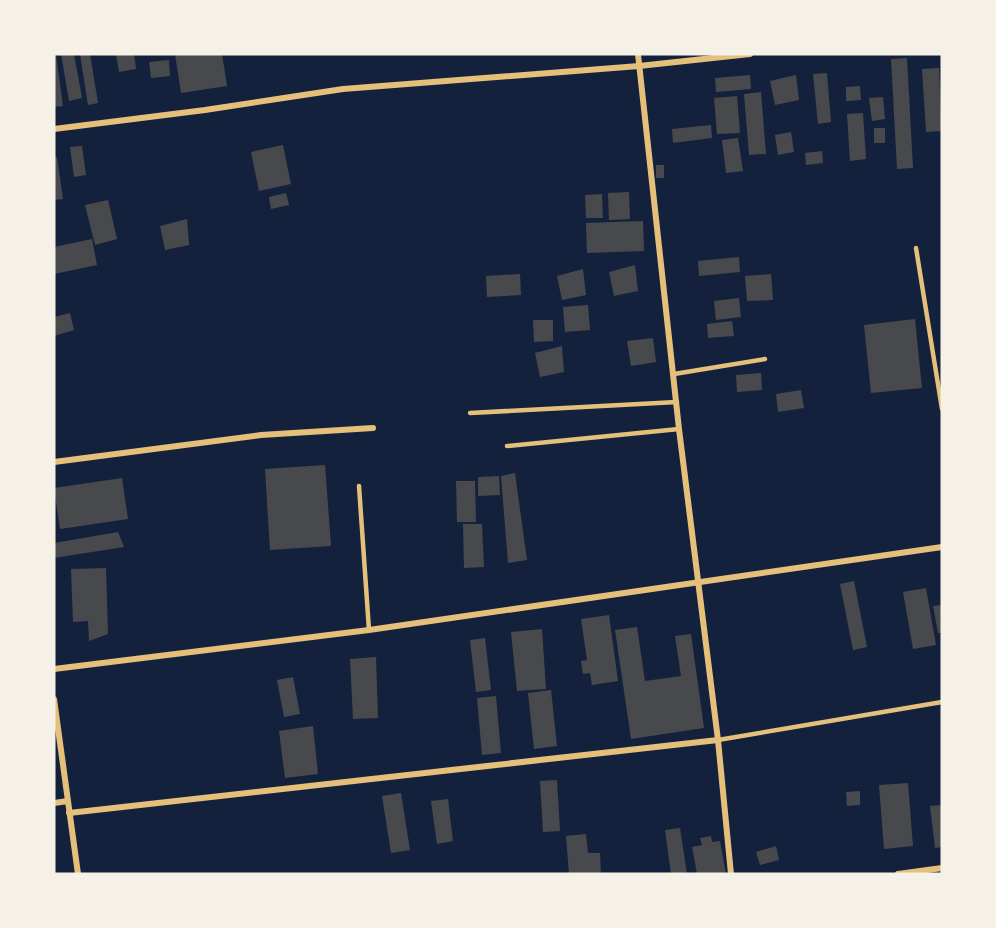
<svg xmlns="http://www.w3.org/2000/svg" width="996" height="928" font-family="'Roboto Serif',serif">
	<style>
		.building { fill: #48494c }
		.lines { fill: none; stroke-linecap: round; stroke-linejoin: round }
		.service { stroke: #e5c07b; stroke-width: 4.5 }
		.minor { stroke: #e5c07b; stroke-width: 6 }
	</style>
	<rect width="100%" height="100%" fill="#14213d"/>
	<g class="building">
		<polygon points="54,54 56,54 63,106 54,107"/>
		<polygon points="61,54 74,54 82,98 69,101"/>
		<polygon points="80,54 90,54 98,103 88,105"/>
		<polygon points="116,54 134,54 136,69 119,72"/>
		<polygon points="175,54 222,54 227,86 181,93"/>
		<polygon points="907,58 913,168 897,169 891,59"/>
		<polygon points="169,60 170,76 151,78 149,62"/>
		<polygon points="939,68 942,131 926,132 922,69"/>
		<polygon points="827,73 831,122 818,124 813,74"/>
		<polygon points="750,75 751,89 716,92 715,78"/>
		<polygon points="796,75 799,100 775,105 770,81"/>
		<polygon points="860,86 861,100 846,101 846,87"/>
		<polygon points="761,92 766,154 749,155 744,94"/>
		<polygon points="737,96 740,133 717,134 714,98"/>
		<polygon points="883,97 885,119 872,121 869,98"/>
		<polygon points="863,113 866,159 850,161 847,114"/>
		<polygon points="711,125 712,138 673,143 672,129"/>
		<rect x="874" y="128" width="11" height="15"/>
		<polygon points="791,132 794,152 778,155 775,135"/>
		<polygon points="738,138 743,171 726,173 722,140"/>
		<polygon points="283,145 291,184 259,191 251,152"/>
		<polygon points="82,146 86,175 74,177 70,147"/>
		<polygon points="822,151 823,163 806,165 805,153"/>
		<polygon points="54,157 57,157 63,199 54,200"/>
		<rect x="656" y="165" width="8" height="13"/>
		<polygon points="629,192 630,219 609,220 608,193"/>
		<polygon points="286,193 289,205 271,209 269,197"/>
		<polygon points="602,194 603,218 586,218 585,195"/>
		<polygon points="108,200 117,239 95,245 85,205"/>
		<polygon points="187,219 189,245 165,250 160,226"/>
		<polygon points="643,221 644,251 587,253 586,223"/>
		<polygon points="92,239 97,265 54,274 54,247"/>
		<polygon points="739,257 740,272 699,276 698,261"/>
		<polygon points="635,265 638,291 614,296 609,272"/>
		<polygon points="583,269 586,295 562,300 557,276"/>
		<polygon points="520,274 521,295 487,297 486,276"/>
		<polygon points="771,274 773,300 747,301 745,276"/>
		<polygon points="739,298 741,317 716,320 714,301"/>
		<polygon points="588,305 590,330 565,332 563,307"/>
		<polygon points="70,313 74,330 54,336 54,317"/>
		<polygon points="915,319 922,388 871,393 864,325"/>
		<polygon points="533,320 553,320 553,341 534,342"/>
		<polygon points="732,321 734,336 708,338 707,324"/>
		<polygon points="653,338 656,362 631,366 627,341"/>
		<polygon points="562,346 564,372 540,377 535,353"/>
		<polygon points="761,373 762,390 737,392 736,375"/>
		<polygon points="801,390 804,408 778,412 776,394"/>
		<polygon points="325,465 331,546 270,550 265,469"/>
		<polygon points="515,473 527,560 508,563 501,476"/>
		<polygon points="499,476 500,495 478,496 478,477"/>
		<polygon points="122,478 128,519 60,529 54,488"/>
		<polygon points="456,481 475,481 476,522 457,522"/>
		<polygon points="463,524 482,524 484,567 464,568"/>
		<polygon points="118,532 124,547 54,558 54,543"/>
		<polygon points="106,568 108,634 89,641 88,621 73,622 71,569"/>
		<polygon points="854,581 867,647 853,650 840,584"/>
		<polygon points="926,588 936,645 913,649 903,592"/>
		<polygon points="942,605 942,633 938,633 933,606"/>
		<polygon points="609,615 618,681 592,685 590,673 583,674 581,661 587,660 581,619"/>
		<polygon points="637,627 645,681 681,676 675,636 691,634 704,728 631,739 615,630"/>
		<polygon points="542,629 546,689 517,691 511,632"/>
		<polygon points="485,638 491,690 476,692 470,640"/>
		<polygon points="376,657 378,718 353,719 350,659"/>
		<polygon points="293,677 300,714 284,717 277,680"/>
		<polygon points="551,690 557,746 534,749 528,693"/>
		<polygon points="496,696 501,753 482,755 477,698"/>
		<polygon points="313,726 318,774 285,778 279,731"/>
		<polygon points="557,780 560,831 543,832 540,781"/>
		<polygon points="908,783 913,846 884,849 879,785"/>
		<polygon points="860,791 860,805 847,806 846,792"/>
		<polygon points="401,793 410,850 391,853 382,796"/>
		<polygon points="448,799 453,841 437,844 431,801"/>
		<polygon points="942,805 942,847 935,848 930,806"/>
		<polygon points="680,828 687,874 671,874 665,830"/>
		<polygon points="586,834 588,853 600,853 601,874 569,874 566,836"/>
		<polygon points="711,836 712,842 720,841 726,874 697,874 692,847 702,845 700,838"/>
		<polygon points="776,846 779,860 760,865 756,852"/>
	</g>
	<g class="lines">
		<g class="service">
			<polyline points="916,248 942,409"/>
			<polyline points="674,374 765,359"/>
			<polyline points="470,413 677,402"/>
			<polyline points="507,446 679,429"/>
			<polyline points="359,486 369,630"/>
			<polyline points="718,740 942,702"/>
		</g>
		<g class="minor">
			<polyline points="638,54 679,429 718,740 731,874"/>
			<polyline points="54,129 205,110 343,89 639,66 750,54"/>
			<polyline points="54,462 261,435 373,428"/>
			<polyline points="54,669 369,630 942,547"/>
			<polyline points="54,699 78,874"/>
			<polyline points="54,803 68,801"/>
			<polyline points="69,813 718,740"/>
			<polyline points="898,874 942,868"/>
		</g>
	</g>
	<rect width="996" height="928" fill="none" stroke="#f6f1e7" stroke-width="111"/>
</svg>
